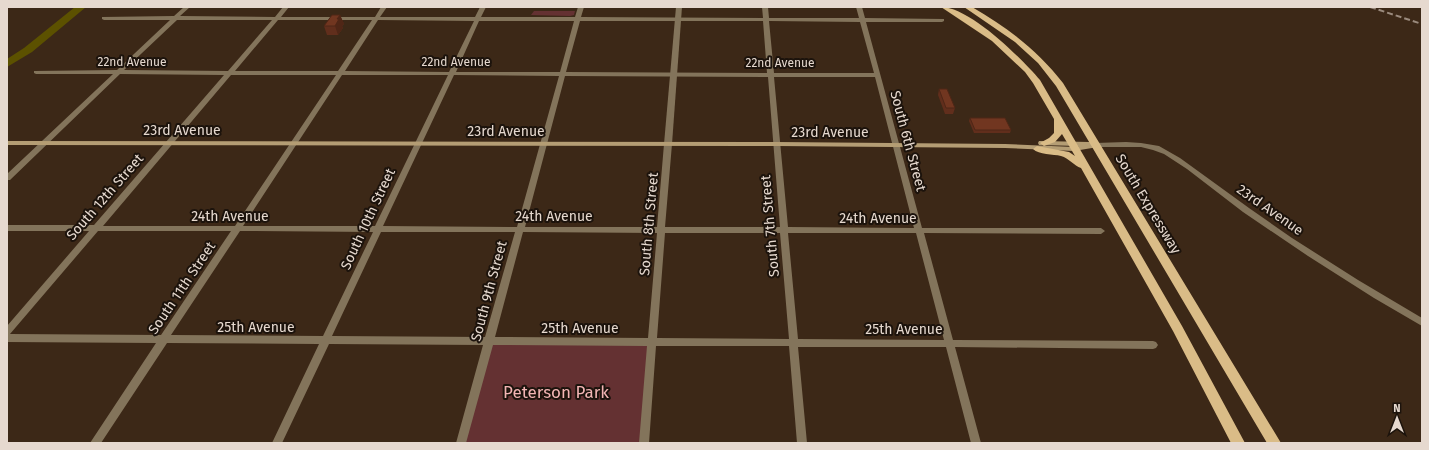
<svg xmlns="http://www.w3.org/2000/svg" width="1429" height="450" font-family="'Fira Sans',sans-serif">
	<style>
		.green { fill: #643132 }
		.lines { fill: none; stroke-linecap: round; stroke-linejoin: round }
		.river { fill: #5c5100; fill-rule: evenodd }
		.minor { fill: #83745b; fill-rule: evenodd }
		.tertiary { fill: #83745b; fill-rule: evenodd }
		.secondary { fill: #b49d74; fill-rule: evenodd }
		.primary { fill: #dabc87; fill-rule: evenodd }
		.rail { stroke: #9a8a7d; stroke-width: 2; stroke-dasharray: 6 3; stroke-linecap: butt }
		.wall { fill: #612e1c }
		.shaded-wall { fill: #4f2616 }
		.building { fill: #713620; stroke: #4f2616 }
		.labels { text-anchor: middle; dominant-baseline: central; stroke-width: 4; stroke-linejoin: round; paint-order: stroke }
		.far-street-label { font-size: 12px; fill: #e6d9cf; stroke: #1c130c }
		.street-label { font-size: 14px; fill: #e6d9cf; stroke: #1c130c }
		.near-park-label { font-size: 17px; fill: #f3b5b4; stroke: #1c130c }
	</style>
	<rect width="100%" height="100%" fill="#3c2817"/>
	<g class="green">
		<polygon points="534,11 575,11 574,15 570,16 531,15"/>
		<polygon points="489,341 652,342 644,443 461,443"/>
	</g>
	<g class="lines">
		<polygon class="river" points="75,7 86,7 32,52 7,67 7,59 24,48"/>
		<g class="minor">
			<path d="M184,7H190L180,16L275,17L283,7H289L281,17H375L381,7H387L380,17H475L480,7H486L481,17H575L578,7H584L581,17L763,18L762,7H768L769,18H859L856,7H862L865,18L944,19V21L942,22H866L922,228H1101L1105,231L1101,234L924,233L953,340L1153,341L1156,342L1158,345L1156,348L1153,349L955,347L981,443H971L946,347H798L807,443H797L789,346H656L649,443H639L647,346L493,345L466,443H456L483,345L329,344L282,443H272L319,344L167,343L101,443H90L156,343L7,342V326L89,231H7V225H94L224,75L120,74L10,180H7V174L113,74H36L34,73V71L117,70L170,20H104L102,19V17L174,16ZM177,20H272L228,71L124,70ZM278,20H372L338,71H235ZM378,20L474,21L449,72L345,71ZM479,21H574L560,72H456ZM580,21H763L767,73L566,72ZM769,21L860,22L874,73H774ZM231,75H336L235,226H103ZM342,75H448L375,226H243ZM454,75L559,76L517,227L383,226ZM565,76L768,77L780,227H665L672,144L668,142L664,144L657,227H525ZM774,77H875L914,228L788,227ZM98,231H231L161,335L10,334ZM240,231L373,232L323,336L171,335ZM381,232H515L485,337L332,336ZM523,232L657,233L648,338L495,337ZM665,233H780L789,339L657,338ZM788,233H916L944,340L798,339Z"/>
			<polygon points="1126,142 1141,143 1159,146 1180,158 1249,208 1292,238 1358,280 1422,318 1422,326 1374,298 1308,256 1243,212 1187,169 1164,154 1153,150 1141,147 1095,147 1091,145 1095,143"/>
		</g>
		<polygon class="tertiary" points="676,7 682,7 672,144 668,146 664,144"/>
		<polygon class="secondary" points="7,141 777,142 1005,144 1074,147 1079,146 1039,145 1038,143 1039,141 1042,141 1089,142 1098,143 1099,145 1098,147 1074,151 1005,148 777,146 7,145"/>
		<g class="primary">
			<path d="M941,7C970,7 1021,58 1040,80L1182,326L1245,443H1231L1173,331L1081,168C1074,166 1069,158 1061,156C1053,154 1039,155 1033,149L1037,146L1069,152L1075,156L1062,134L1055,142L1044,146L1040,143L1049,138L1054,133V119L1033,83L1025,72L992,41Z"/>
			<path d="M964,7H972C1007,27 1038,51 1063,83L1281,443H1267L1056,86L1038,63L1015,42Z"/>
		</g>
		<polyline class="rail" points="1370,7 1422,24"/>
	</g>
	<g class="wall">
		<polygon points="340,15 344,24 342,26 343,28 338,35 327,35 324,26"/>
		<polygon points="939,89 955,108 953,114 945,114 938,95"/>
		<polygon points="970,118 1011,130 1010,133 974,133 969,121"/>
	</g>
	<polygon class="shaded-wall" points="340,15 344,24 342,26 343,28 338,35 335,26 337,19"/>
	<g class="building">
		<polygon points="332,15 340,15 337,19 339,19 335,26 324,26"/>
		<polygon points="939,89 947,89 955,108 946,108"/>
		<polygon points="970,118 1005,118 1011,130 975,130"/>
	</g>
	<g class="labels">
		<g class="far-street-label">
			<text x="132" y="62">22nd Avenue</text>
			<text x="456" y="62">22nd Avenue</text>
			<text x="780" y="63">22nd Avenue</text>
		</g>
		<g class="street-label">
			<text x="182" y="130">23rd Avenue</text>
			<text x="506" y="131">23rd Avenue</text>
			<text x="830" y="132">23rd Avenue</text>
			<text transform="translate(908 141) rotate(75)">South 6th Street</text>
			<text transform="translate(105 197) rotate(-49)">South 12th Street</text>
			<text transform="translate(1148 204) rotate(59)">South Expressway</text>
			<text transform="translate(1270 210) rotate(35)">23rd Avenue</text>
			<text x="230" y="216">24th Avenue</text>
			<text x="554" y="216">24th Avenue</text>
			<text x="878" y="218">24th Avenue</text>
			<text transform="translate(368 219) rotate(-65)">South 10th Street</text>
			<text transform="translate(649 224) rotate(-85)">South 8th Street</text>
			<text transform="translate(770 226) rotate(-95)">South 7th Street</text>
			<text transform="translate(182 288) rotate(-56)">South 11th Street</text>
			<text transform="translate(489 291) rotate(-75)">South 9th Street</text>
			<text x="256" y="327">25th Avenue</text>
			<text x="580" y="328">25th Avenue</text>
			<text x="904" y="329">25th Avenue</text>
		</g>
		<g class="near-park-label">
			<text x="556" y="392">Peterson Park</text>
		</g>
	</g>
	<rect width="1429" height="450" fill="none" stroke="#e6d9cf" stroke-width="16"/>
	<g transform="translate(1397 418)" stroke="#1c130c" stroke-width="3" paint-order="stroke">
	<path d="M0-3L7 15L0 10L-7 15Z" fill="#e6d9cf"/>
	<text y="-6" font-size="11" font-weight="bold" text-anchor="middle" fill="#e6d9cf">N</text>
	</g>
</svg>
